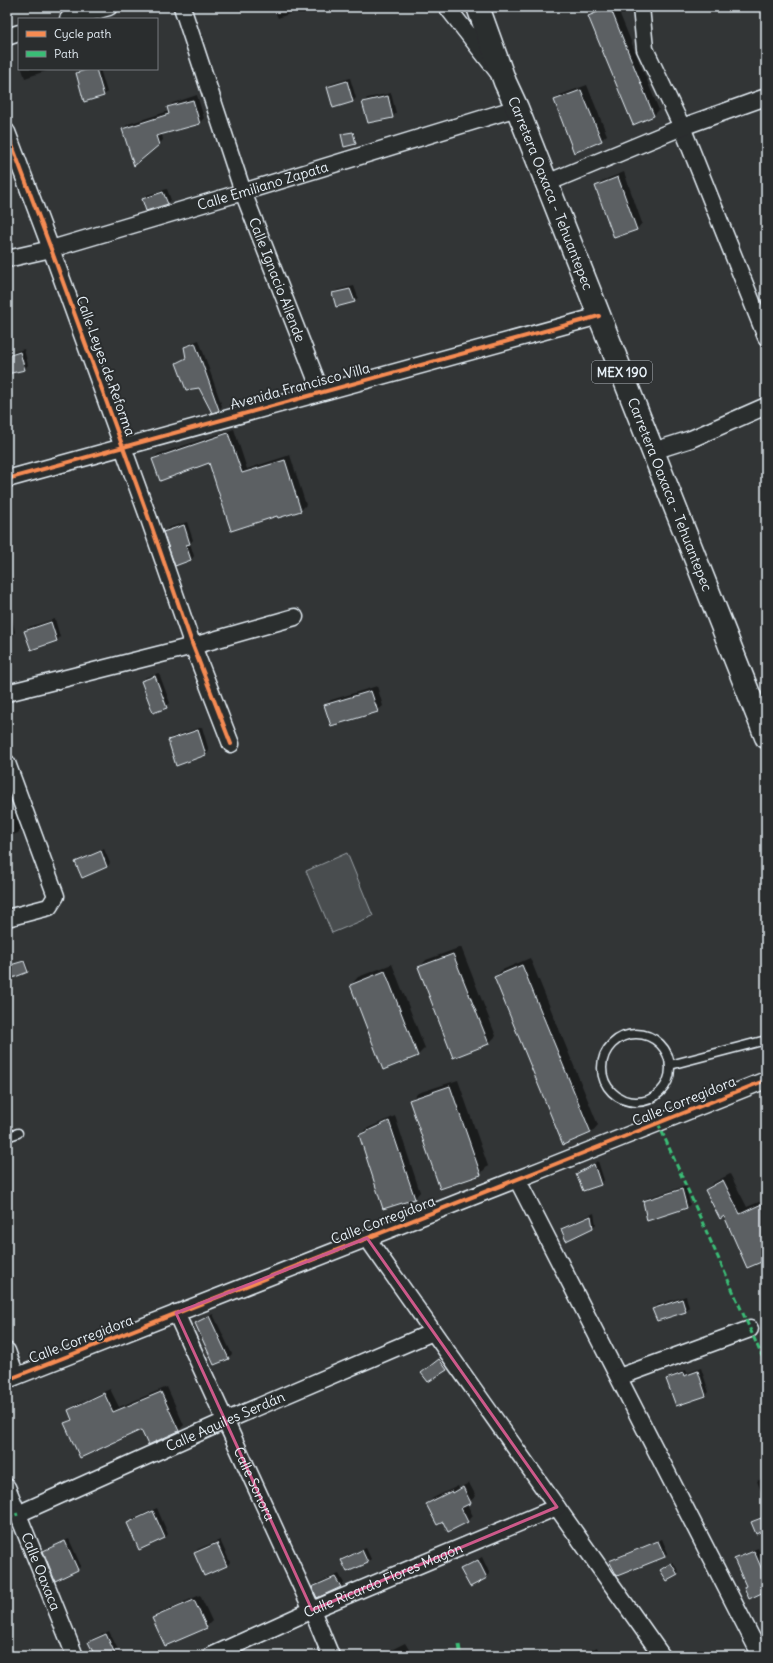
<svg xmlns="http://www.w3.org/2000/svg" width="773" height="1663" font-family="Delius,sans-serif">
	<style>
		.green { fill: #494d4f; stroke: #989fa4 }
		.shadow { fill: #0007 }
		.building { fill: #5c6063; stroke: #e8f1f8 }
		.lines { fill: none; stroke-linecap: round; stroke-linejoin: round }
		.lane-casing { stroke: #e8f1f8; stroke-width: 11 }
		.street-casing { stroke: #e8f1f8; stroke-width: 19 }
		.primary-casing { stroke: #e8f1f8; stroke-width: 25 }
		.lane { stroke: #2a2d2e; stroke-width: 8 }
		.street { stroke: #2a2d2e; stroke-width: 16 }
		.primary { stroke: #2a2d2e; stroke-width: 22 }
		.quiet { stroke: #3abd76; stroke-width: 3; stroke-dasharray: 6 3; stroke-linecap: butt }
		.cycleway-casing { stroke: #2a2d2e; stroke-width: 6 }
		.cycleway { stroke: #f68b52; stroke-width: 4 }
		.marked { fill: none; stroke: #cd598a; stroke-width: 3; stroke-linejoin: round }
		.labels { text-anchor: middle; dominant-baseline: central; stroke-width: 4; stroke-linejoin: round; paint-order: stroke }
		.shield { fill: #2a2d2e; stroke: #afb6bb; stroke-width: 1 }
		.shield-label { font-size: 13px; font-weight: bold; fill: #e8f1f8 }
		.street-label { font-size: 14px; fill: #e8f1f8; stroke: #2a2d2e }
	</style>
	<rect width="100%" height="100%" fill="#323536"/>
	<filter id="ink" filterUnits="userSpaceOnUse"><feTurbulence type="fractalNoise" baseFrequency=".025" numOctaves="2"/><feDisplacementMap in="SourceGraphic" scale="8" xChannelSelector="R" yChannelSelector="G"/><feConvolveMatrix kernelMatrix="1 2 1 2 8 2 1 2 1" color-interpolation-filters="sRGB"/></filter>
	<g filter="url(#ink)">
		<polygon class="green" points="347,853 373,916 332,933 306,871"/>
		<g class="shadow">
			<polygon points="273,7 295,7 296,10 292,13 278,18"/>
			<polygon points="322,7 343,7 324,13"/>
			<polygon points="603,7 617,7 659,110 653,116 590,16 595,10"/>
			<polygon points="22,69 52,69 25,78"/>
			<polygon points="81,69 100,69 107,92 103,96 77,73"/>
			<polygon points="350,78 356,98 353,101 334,107 328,88 331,84"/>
			<polygon points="587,85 607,135 601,140 555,100 560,95"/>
			<polygon points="391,93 396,113 392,117 364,102 367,98"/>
			<polygon points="197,95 204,118 199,123 162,134 163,140 158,145 123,129 128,124 169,111 168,107 173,103"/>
			<polygon points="354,131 357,142 355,144 342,135"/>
			<polygon points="624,172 642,223 637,229 615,237 596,187 602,181"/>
			<polygon points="167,189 171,200 167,203 143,199 147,195"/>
			<polygon points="354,286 358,297 355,301 337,306 333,293 337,290"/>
			<polygon points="199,340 222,406 219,410 177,363 187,357 185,347 188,344"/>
			<polygon points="24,349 28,365 24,369 7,373 7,354"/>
			<polygon points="234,429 247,469 290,455 306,505 301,510 277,515 210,462 153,459 158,454"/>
			<polygon points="187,522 193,540 190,543 194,556 191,560 165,532 168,528"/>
			<polygon points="9,605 15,632 12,636 7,637 7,606"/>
			<polygon points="55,619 60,637 57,640 31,649 26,631 29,627"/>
			<polygon points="159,673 170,703 167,706 155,674"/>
			<polygon points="154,675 165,706 167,706 153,712 142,681 146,677"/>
			<polygon points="377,686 383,706 377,711 325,705 331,700"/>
			<polygon points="202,727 209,751 206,755 177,764 169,741 172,737"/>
			<polygon points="14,810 21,829 18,833 7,837 7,813"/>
			<polygon points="104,849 110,863 107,867 83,877 77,862 80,859"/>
			<polygon points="461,947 496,1036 488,1044 419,968 426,960"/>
			<polygon points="530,958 598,1125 591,1133 495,977 502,970"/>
			<polygon points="25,960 29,970 11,977 7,967"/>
			<polygon points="392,964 425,1048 418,1055 384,1069 351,985 358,977"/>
			<polygon points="458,1080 488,1166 480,1174 410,1101 418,1093"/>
			<polygon points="395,1116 420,1192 415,1198 360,1135 366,1129"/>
			<polygon points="598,1161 604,1180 601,1184 583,1190 577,1174"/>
			<polygon points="730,1174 747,1207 766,1199 766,1259 725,1215 706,1190 713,1183"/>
			<polygon points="686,1186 690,1204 687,1208 644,1202 647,1198"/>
			<polygon points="594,1213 596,1224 592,1228 562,1229 566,1226"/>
			<polygon points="686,1296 689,1307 686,1311 654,1309 657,1305"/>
			<polygon points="213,1314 232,1354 228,1358 196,1323 200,1320"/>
			<polygon points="443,1357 449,1366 446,1369 425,1370"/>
			<polygon points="701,1368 709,1392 706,1395 667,1379 671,1376 686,1370 687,1373"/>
			<polygon points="167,1387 184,1425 179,1430 65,1424 72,1418 69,1410 75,1405 110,1389 119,1407"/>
			<polygon points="766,1477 766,1490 761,1492 757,1481"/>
			<polygon points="469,1483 476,1496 467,1504 473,1516 467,1522 443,1520 427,1504 433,1498 458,1486 459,1488"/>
			<polygon points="157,1508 168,1534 165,1538 128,1523 132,1519"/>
			<polygon points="766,1514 766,1528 752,1522 756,1519"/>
			<polygon points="69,1539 81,1566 77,1570 45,1551 48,1548"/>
			<polygon points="662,1539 668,1553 664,1556 610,1561 614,1558"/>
			<polygon points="220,1540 230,1562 227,1566 195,1553 198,1549"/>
			<polygon points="366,1548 371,1559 367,1562 342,1560 346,1556"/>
			<polygon points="758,1548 766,1568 766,1590 745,1587 746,1585 736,1559 739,1556"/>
			<polygon points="482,1557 490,1574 487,1577 470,1586 462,1569 465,1566"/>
			<polygon points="673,1562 679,1572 668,1580 663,1568"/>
			<polygon points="339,1574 344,1583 341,1587 313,1587 317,1583"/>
			<polygon points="200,1595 212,1621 206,1627 154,1618 159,1613"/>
			<polygon points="109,1631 121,1656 96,1656 89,1642 92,1639"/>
			<polygon points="405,1643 413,1656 381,1656 383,1654"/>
			<polygon points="597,1647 601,1656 579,1656"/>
		</g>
		<g class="building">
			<polygon points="610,7 654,116 633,125 588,16"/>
			<polygon points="89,69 96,69 104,96 84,102 76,73"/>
			<polygon points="347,81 353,102 333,108 327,87"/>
			<polygon points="581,90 602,141 574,153 554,100"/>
			<polygon points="388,96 393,118 368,123 362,102"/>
			<polygon points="193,100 200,124 156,136 159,145 134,166 122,129 169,114 167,107"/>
			<polygon points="353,132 356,144 344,147 341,134"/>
			<polygon points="618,177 637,230 614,238 595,186"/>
			<polygon points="163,192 168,204 146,211 142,199"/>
			<polygon points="350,289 355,302 336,307 332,293"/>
			<polygon points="195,343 219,410 218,411 212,413 199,388 186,390 176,363 186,358 184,347"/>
			<polygon points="20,352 25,370 7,374 7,356"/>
			<polygon points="228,433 242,473 285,460 301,511 278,518 277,516 231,531 209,463 160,481 152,459"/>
			<polygon points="184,525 190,544 186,545 191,560 175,566 163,532"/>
			<polygon points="51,622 57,641 31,650 24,631"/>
			<polygon points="155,676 167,708 153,713 141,681"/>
			<polygon points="371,691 378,712 331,726 324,705"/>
			<polygon points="198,730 206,755 176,766 168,740"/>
			<polygon points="101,851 107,867 82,878 75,862"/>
			<polygon points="453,954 489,1044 453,1058 418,967"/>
			<polygon points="24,961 28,972 10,979 7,966"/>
			<polygon points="522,965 591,1133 563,1145 494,977"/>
			<polygon points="385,971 418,1056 383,1070 350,985"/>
			<polygon points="450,1086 481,1175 440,1189 409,1100"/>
			<polygon points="389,1121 415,1199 383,1209 359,1135"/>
			<polygon points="594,1164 601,1185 583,1191 576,1174"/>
			<polygon points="723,1180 740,1214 766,1202 766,1260 747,1268 724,1216 720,1219 705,1190"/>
			<polygon points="682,1189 687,1208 647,1221 643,1201"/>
			<polygon points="591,1216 593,1228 566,1241 561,1229"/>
			<polygon points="682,1299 686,1312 657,1321 652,1309"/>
			<polygon points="209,1316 229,1359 214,1365 195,1323"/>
			<polygon points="439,1359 447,1370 428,1382 421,1373"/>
			<polygon points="698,1371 706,1396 676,1406 666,1379 683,1373 684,1376"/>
			<polygon points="161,1392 179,1431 148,1445 141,1430 80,1458 64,1423 72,1420 68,1410 104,1393 113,1412"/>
			<polygon points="463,1487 471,1503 461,1508 468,1522 448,1532 443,1522 437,1525 426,1504 452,1491 453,1493"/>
			<polygon points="153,1511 165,1538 139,1550 127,1523"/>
			<polygon points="766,1516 766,1529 756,1534 751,1522"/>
			<polygon points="65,1541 78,1570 55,1581 43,1551"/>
			<polygon points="658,1541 665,1557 617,1576 609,1561"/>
			<polygon points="217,1543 227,1566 204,1576 194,1553"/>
			<polygon points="362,1550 368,1563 347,1572 341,1560"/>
			<polygon points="754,1551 766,1579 766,1591 749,1599 744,1587 746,1586 734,1559"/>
			<polygon points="478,1560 487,1578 470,1587 460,1569"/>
			<polygon points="671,1563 678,1575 667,1581 660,1570"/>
			<polygon points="335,1577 341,1587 317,1598 312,1587"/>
			<polygon points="194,1600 207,1628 165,1646 152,1618"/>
			<polygon points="106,1634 116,1656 95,1656 88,1642"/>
		</g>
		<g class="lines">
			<g class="lane-casing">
				<g id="lane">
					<circle cx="636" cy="1068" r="34"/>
					<polyline points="670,1065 766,1040"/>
					<polyline points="7,1137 18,1133"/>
				</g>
			</g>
			<g class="street-casing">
				<g id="street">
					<path id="s1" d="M182,7L243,192L321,392"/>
					<polyline points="447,7 497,71"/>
					<polyline points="641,7 645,49 682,127 766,337"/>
					<polyline points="68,19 109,7"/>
					<polyline points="7,37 19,33"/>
					<polyline points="7,132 51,249 149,519 193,646 231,744"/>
					<polyline points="547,183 682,127 766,97"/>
					<path id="s2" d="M7,259L51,249L243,192L517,108"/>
					<polyline points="653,451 691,439 766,406"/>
					<polyline points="7,479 599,316"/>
					<polyline points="7,693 193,646 295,617"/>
					<polyline points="7,763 56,896 49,907 7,918"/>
					<polyline points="517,1179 761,1656"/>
					<polyline points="367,1238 662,1656"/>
					<path id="s3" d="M176,1313L312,1610L331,1656"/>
					<polyline points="7,1351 16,1376"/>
					<polyline points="619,1377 750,1329"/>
					<polyline points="7,1380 543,1169 766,1080"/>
					<path id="s4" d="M7,1487L75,1656"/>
					<path id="s5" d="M18,1514L225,1421L433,1332"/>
					<path id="s6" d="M211,1656L312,1610L557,1507"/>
				</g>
			</g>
			<g class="primary-casing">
				<g id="primary">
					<path id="s7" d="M478,7L505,82L517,108L766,737"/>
				</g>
			</g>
			<use href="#lane" class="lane"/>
			<use href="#street" class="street"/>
			<use href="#primary" class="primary"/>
			<g class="quiet">
				<polyline points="658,1123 766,1365"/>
				<polyline points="7,1518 18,1514"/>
				<polyline points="459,1645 461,1656"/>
			</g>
			<g class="cycleway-casing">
				<g id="cycleway">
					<polyline points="7,132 51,249 149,519 193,646 231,744"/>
					<polyline points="7,479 599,316"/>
					<polyline points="7,1380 543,1169 766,1080"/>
				</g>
			</g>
			<use href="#cycleway" class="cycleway"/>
		</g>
	</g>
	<path class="marked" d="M367,1238L557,1507L312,1610L176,1313Z"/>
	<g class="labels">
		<rect class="shield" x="592" y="361" width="60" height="22" rx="3"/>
		<g class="shield-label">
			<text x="622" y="372">MEX 190</text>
		</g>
		<g class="street-label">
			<text stroke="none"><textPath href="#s2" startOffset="266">Calle Emiliano Zapata</textPath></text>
			<text stroke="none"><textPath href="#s7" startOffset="200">Carretera Oaxaca - Tehuantepec</textPath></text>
			<text stroke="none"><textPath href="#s1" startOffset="289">Calle Ignacio Allende</textPath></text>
			<text transform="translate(106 366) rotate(70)">Calle Leyes de Reforma</text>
			<text transform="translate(300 386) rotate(-15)">Avenida Francisco Villa</text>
			<text stroke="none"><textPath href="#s7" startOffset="524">Carretera Oaxaca - Tehuantepec</textPath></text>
			<text transform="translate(684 1101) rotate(-22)">Calle Corregidora</text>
			<text transform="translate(383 1220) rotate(-21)">Calle Corregidora</text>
			<text transform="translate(81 1339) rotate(-21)">Calle Corregidora</text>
			<text stroke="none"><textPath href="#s5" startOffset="227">Calle Aquiles Serdán</textPath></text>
			<text stroke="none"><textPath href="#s3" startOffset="188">Calle Sonora</textPath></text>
			<text stroke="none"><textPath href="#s4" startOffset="91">Calle Oaxaca</textPath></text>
			<text stroke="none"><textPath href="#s6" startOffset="188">Calle Ricardo Flores Magón</textPath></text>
		</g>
	</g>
	<rect width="773" height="1663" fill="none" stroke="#2a2d2e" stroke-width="24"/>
	<rect x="12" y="12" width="749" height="1639" fill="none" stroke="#e8f1f8" stroke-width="1.5" filter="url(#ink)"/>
	<rect x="18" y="18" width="140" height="52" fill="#2a2d2e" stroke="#767b7f"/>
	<rect x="26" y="31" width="20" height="6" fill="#f68b52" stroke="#767b7f"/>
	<text x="54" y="38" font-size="12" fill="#e8f1f8">Cycle path</text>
	<rect x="26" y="51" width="20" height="6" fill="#3abd76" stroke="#767b7f"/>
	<text x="54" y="58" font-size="12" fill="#e8f1f8">Path</text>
</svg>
